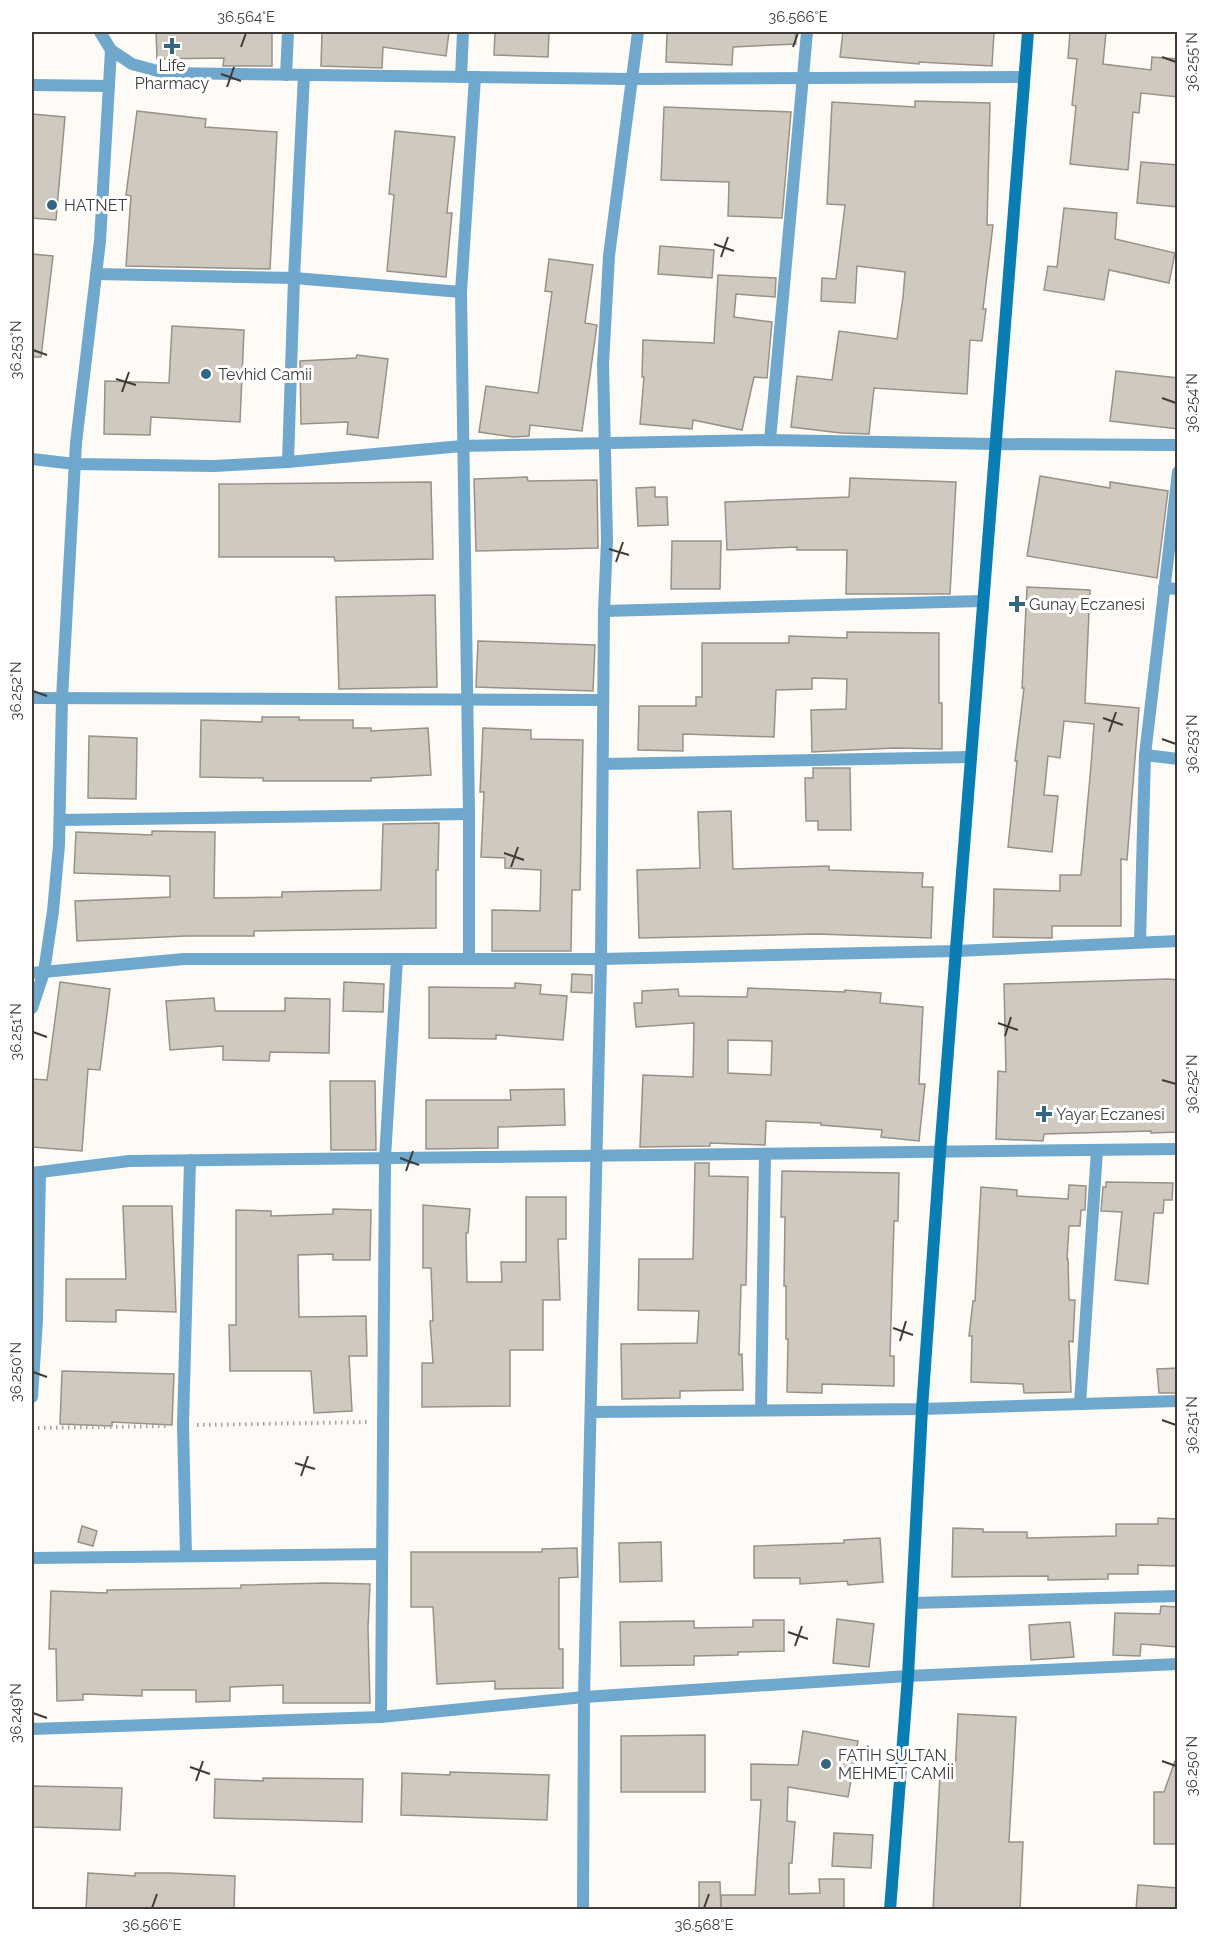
<svg xmlns="http://www.w3.org/2000/svg" width="1209" height="1941" font-family="Raleway,sans-serif">
	<style>
		.building { fill: #d0c9bf; stroke: #989188; stroke-width: 1.5; fill-rule: evenodd }
		.lines { fill: none; stroke-linecap: round; stroke-linejoin: round }
		.path { stroke: #a6a39f; stroke-width: 4; stroke-dasharray: 1.5 4.5; stroke-linecap: butt }
		.street { stroke: #6fa8cc; stroke-width: 12 }
		.secondary { stroke: #0a7eb2; stroke-width: 12 }
		.ticks { fill: none; stroke: #3f3c38; stroke-width: 2 }
		.poi-dot { fill: #346683; stroke: #fff; stroke-width: 2 }
		.labels { text-anchor: middle; dominant-baseline: central; stroke-width: 6; stroke-linejoin: round; paint-order: stroke }
		.poi-label { font-size: 16px; fill: #3f3c38; stroke: #fff; text-anchor: start }
		.neatline { fill: none; stroke: #3f3c38; stroke-width: 2 }
		.ticks-label { font-size: 15px; text-anchor: middle; fill: #3f3c38 }
	</style>
	<rect width="100%" height="100%" fill="#fefbf7"/>
	<g class="building">
		<polygon points="156,32 272,32 272,66 223,66 224,58 157,59"/>
		<polygon points="322,32 449,32 446,56 383,47 382,68 321,66"/>
		<polygon points="495,32 549,32 548,57 494,55"/>
		<polygon points="667,32 795,32 796,44 733,47 732,65 666,62"/>
		<polygon points="843,32 994,32 992,66 919,62 919,64 840,57"/>
		<polygon points="1070,32 1106,32 1103,64 1151,70 1152,57 1178,59 1178,97 1141,93 1139,113 1133,112 1128,170 1070,164 1076,106 1072,105 1077,59 1068,58"/>
		<polygon points="915,101 990,103 987,225 993,225 983,309 986,309 982,341 970,340 967,394 874,388 869,434 841,433 791,427 797,376 832,380 839,331 897,339 903,297 905,272 857,266 855,303 821,301 822,278 836,279 845,205 827,204 832,102 915,107"/>
		<polygon points="664,107 791,112 782,218 728,216 729,182 661,180"/>
		<polygon points="137,111 206,119 205,127 277,132 270,269 126,266 131,196 126,195"/>
		<polygon points="32,114 65,117 56,220 32,218"/>
		<polygon points="395,131 455,137 447,213 452,213 446,277 387,271 394,195 389,194"/>
		<polygon points="1141,162 1178,165 1178,207 1137,203"/>
		<polygon points="1064,208 1117,213 1115,239 1175,253 1169,283 1109,270 1104,300 1044,290 1048,266 1057,267"/>
		<polygon points="660,246 714,250 712,278 658,274"/>
		<polygon points="32,254 53,256 41,357 32,357"/>
		<polygon points="549,259 593,265 585,323 597,325 582,431 530,425 529,436 513,437 479,432 486,386 538,393 552,292 545,291"/>
		<polygon points="718,275 776,278 775,297 736,294 734,317 772,322 767,378 754,377 742,430 693,420 692,429 640,424 644,377 642,377 643,340 714,343"/>
		<polygon points="172,326 244,330 240,422 151,417 150,435 104,434 105,381 169,383"/>
		<polygon points="357,355 388,359 378,438 347,434 348,422 301,424 300,361 356,358"/>
		<polygon points="1116,371 1178,378 1178,429 1110,421"/>
		<polygon points="1040,476 1110,488 1110,482 1168,491 1157,578 1027,556"/>
		<polygon points="527,477 528,481 597,480 598,548 476,551 474,479"/>
		<polygon points="850,478 956,482 950,594 846,594 847,550 797,550 797,547 727,550 725,502 849,497"/>
		<polygon points="431,482 433,559 335,561 334,557 219,557 219,484"/>
		<polygon points="655,487 655,497 667,497 668,525 638,526 636,488"/>
		<polygon points="672,541 721,541 720,589 671,589"/>
		<polygon points="1027,587 1090,590 1085,703 1139,708 1127,860 1121,859 1121,926 1052,926 1052,938 993,937 994,889 1060,891 1060,875 1081,875 1091,766 1094,724 1064,721 1060,758 1048,756 1044,795 1058,796 1052,852 1008,847 1017,761 1015,761 1024,688 1022,688"/>
		<polygon points="435,595 437,687 339,689 336,597"/>
		<polygon points="847,632 939,633 939,703 942,703 942,749 894,748 812,752 811,710 846,709 847,679 812,678 812,689 776,690 774,737 683,734 683,751 638,750 639,706 696,706 696,697 702,697 702,643 789,643 789,636 847,638"/>
		<polygon points="478,641 595,645 593,691 476,687"/>
		<polygon points="262,717 299,717 299,720 353,720 353,728 371,728 371,731 428,728 431,775 371,778 371,781 263,781 263,778 200,777 201,720 262,722"/>
		<polygon points="483,728 531,730 531,739 583,740 580,890 572,890 571,951 492,951 492,910 540,911 541,870 505,868 505,858 481,857 484,792 480,792"/>
		<polygon points="89,736 137,738 136,799 88,798"/>
		<polygon points="813,768 850,768 851,830 818,830 818,821 806,821 805,778 813,778"/>
		<polygon points="731,811 733,869 829,866 829,870 923,873 922,887 933,887 931,938 817,934 639,938 637,870 700,868 698,812"/>
		<polygon points="439,823 438,870 436,870 436,928 254,931 254,936 186,936 77,941 75,901 170,897 170,876 74,873 76,832 152,835 152,831 215,832 214,898 282,897 282,892 381,890 383,824"/>
		<polygon points="572,974 592,975 592,993 571,992"/>
		<polygon points="1169,979 1178,980 1178,1132 1151,1133 1151,1131 1044,1134 1043,1141 996,1139 998,1071 1006,1072 1004,984"/>
		<polygon points="60,982 110,989 100,1070 88,1069 82,1151 32,1147 32,1079 47,1080"/>
		<polygon points="344,982 384,984 383,1012 343,1011"/>
		<polygon points="515,983 541,985 540,994 567,996 563,1040 496,1035 496,1039 429,1038 429,987 515,988"/>
		<path d="M748,988L845,992V990L881,993L880,1003L923,1007L919,1084H925L919,1141L881,1137L882,1130L821,1125V1123L766,1121L765,1145L710,1143V1146L640,1147L643,1075L693,1077L694,1023L636,1027L634,1003H642V991L678,989L679,996L747,997ZM728,1040L772,1041L771,1075L728,1073Z"/>
		<polygon points="214,998 215,1011 285,1011 285,998 330,999 329,1053 270,1052 269,1061 223,1060 223,1046 170,1050 166,1001"/>
		<polygon points="330,1081 375,1081 376,1150 331,1150"/>
		<polygon points="564,1089 565,1125 498,1127 498,1148 426,1149 426,1100 511,1100 510,1090"/>
		<polygon points="695,1163 709,1163 709,1176 748,1177 746,1285 741,1285 739,1355 742,1354 743,1390 680,1391 680,1398 622,1399 621,1344 697,1343 699,1311 638,1310 639,1259 693,1259"/>
		<polygon points="782,1171 899,1173 898,1221 894,1221 890,1356 894,1356 894,1386 822,1384 822,1393 787,1392 788,1339 786,1339 786,1286 784,1286 785,1217 781,1217"/>
		<polygon points="1106,1182 1173,1183 1172,1200 1164,1200 1163,1213 1154,1213 1148,1284 1115,1280 1122,1212 1101,1211 1103,1187 1106,1187"/>
		<polygon points="1069,1185 1086,1186 1085,1210 1081,1210 1080,1226 1069,1226 1067,1259 1068,1259 1069,1300 1075,1300 1073,1342 1069,1341 1071,1392 1024,1393 1023,1384 971,1382 972,1336 969,1336 973,1301 975,1301 981,1187 1017,1190 1017,1196 1068,1199"/>
		<polygon points="526,1197 566,1197 566,1239 558,1239 560,1300 543,1300 543,1350 510,1350 510,1406 422,1407 422,1363 433,1363 430,1321 433,1321 431,1268 423,1268 423,1205 470,1209 468,1233 466,1233 467,1282 502,1282 501,1262 526,1262"/>
		<polygon points="123,1206 172,1206 176,1312 116,1310 116,1322 66,1321 66,1279 126,1279"/>
		<polygon points="333,1209 371,1210 370,1260 333,1260 333,1254 298,1255 299,1317 366,1316 367,1356 349,1356 352,1411 314,1413 311,1371 230,1371 229,1325 236,1325 236,1210 271,1211 271,1216 333,1214"/>
		<polygon points="1178,1368 1178,1393 1159,1393 1157,1369"/>
		<polygon points="62,1371 174,1374 172,1425 112,1422 112,1426 60,1424"/>
		<polygon points="1158,1518 1178,1519 1178,1566 1138,1565 1138,1574 1108,1574 1108,1579 1048,1580 1048,1576 952,1577 953,1528 983,1529 983,1532 1027,1532 1027,1538 1116,1536 1116,1524 1158,1524"/>
		<polygon points="82,1526 97,1531 93,1546 78,1542"/>
		<polygon points="880,1538 883,1582 848,1585 847,1581 800,1584 800,1578 754,1578 754,1546 844,1543 844,1540"/>
		<polygon points="661,1542 662,1581 620,1582 619,1543"/>
		<polygon points="577,1548 578,1577 559,1578 559,1649 563,1649 563,1688 495,1689 495,1681 437,1684 433,1607 411,1607 411,1552 542,1552 542,1549"/>
		<polygon points="326,1583 370,1584 368,1628 370,1703 283,1703 283,1685 230,1687 230,1701 196,1702 196,1690 142,1690 142,1696 83,1694 83,1700 57,1701 56,1649 49,1649 51,1591 107,1593 107,1590 241,1588 241,1585"/>
		<polygon points="1161,1606 1178,1607 1178,1647 1141,1644 1140,1656 1113,1655 1115,1613 1160,1614"/>
		<polygon points="837,1619 874,1624 869,1667 833,1663"/>
		<polygon points="753,1620 784,1620 784,1651 738,1652 738,1655 694,1656 694,1665 621,1666 620,1622 694,1621 694,1628 753,1627"/>
		<polygon points="1070,1622 1074,1657 1031,1660 1029,1625"/>
		<polygon points="958,1714 1016,1717 1009,1842 1023,1842 1020,1910 933,1910 940,1774 955,1775"/>
		<polygon points="803,1731 858,1741 848,1797 788,1787 787,1821 795,1822 792,1863 789,1863 789,1894 820,1893 819,1879 844,1879 844,1910 721,1910 721,1895 755,1895 761,1800 751,1800 751,1764 798,1765"/>
		<polygon points="705,1735 705,1792 621,1792 621,1736"/>
		<polygon points="1175,1761 1178,1761 1178,1844 1154,1844 1154,1792 1164,1792"/>
		<polygon points="450,1772 549,1775 547,1820 401,1815 402,1773 450,1775"/>
		<polygon points="263,1778 363,1779 362,1822 214,1818 215,1779 263,1781"/>
		<polygon points="32,1786 122,1788 120,1830 32,1827"/>
		<polygon points="834,1833 873,1835 871,1868 832,1866"/>
		<polygon points="88,1873 135,1876 135,1873 169,1873 235,1876 234,1910 86,1910"/>
		<polygon points="699,1882 720,1882 721,1910 699,1910"/>
		<polygon points="1138,1885 1178,1888 1178,1910 1136,1910"/>
	</g>
	<g class="lines">
		<g class="path">
			<polyline points="197,1425 370,1422"/>
			<polyline points="32,1428 169,1426"/>
		</g>
		<g class="street">
			<polyline points="100,32 111,50 132,64 165,73 633,79 1024,77"/>
			<polyline points="286,75 288,32"/>
			<polyline points="461,77 463,32"/>
			<polyline points="32,85 109,86"/>
			<polyline points="96,274 294,278 461,292"/>
			<polyline points="770,440 807,32"/>
			<polyline points="32,459 75,464 214,466 288,462 462,446 770,440 995,444 1178,445"/>
			<polyline points="288,462 294,278 304,75"/>
			<polyline points="1164,588 1178,589"/>
			<polyline points="604,611 983,601"/>
			<polyline points="32,698 603,700"/>
			<polyline points="1145,755 1178,759"/>
			<polyline points="603,764 971,757"/>
			<polyline points="60,820 469,814"/>
			<polyline points="1140,942 1145,755 1178,472"/>
			<polyline points="469,959 469,814 461,292 475,77"/>
			<polyline points="32,973 184,959 601,959 956,951 1178,941"/>
			<polyline points="32,1008 44,972 53,911 59,845 62,698 76,443 100,241 111,50"/>
			<polyline points="32,1173 129,1161 1178,1149"/>
			<polyline points="32,1397 37,1320 40,1173"/>
			<polyline points="1080,1404 1097,1151"/>
			<polyline points="761,1410 765,1154"/>
			<polyline points="591,1412 922,1409 1178,1401"/>
			<polyline points="186,1556 183,1425 190,1160"/>
			<polyline points="32,1558 382,1554"/>
			<polyline points="912,1603 1178,1596"/>
			<polyline points="381,1717 385,1158 397,959"/>
			<polyline points="32,1729 381,1717 584,1697 908,1676 1178,1664"/>
			<polyline points="583,1910 584,1697 601,959 604,611 607,540 603,364 609,256 638,32"/>
		</g>
		<polyline class="secondary" points="890,1910 908,1676 922,1409 940,1153 1028,32"/>
	</g>
	<path class="ticks" d="M241,47L246,33M793,47L798,33M1162,57L1176,62M221,74L241,81M227,87L234,67M714,244L734,251M721,257L728,237M33,350L47,355M116,379L136,385M122,392L129,372M1162,398L1176,403M609,549L629,555M616,562L623,542M33,691L47,696M1103,718L1123,725M1109,732L1116,712M1162,739L1176,744M504,853L524,860M511,867L518,847M998,1023L1018,1030M33,1032L47,1037M1005,1036L1011,1017M1162,1080L1176,1084M400,1158L419,1165M406,1171L413,1151M893,1328L913,1335M900,1341L906,1321M33,1372L47,1377M1162,1420L1176,1425M295,1463L315,1469M301,1476L308,1456M788,1632L808,1639M795,1646L802,1626M33,1713L47,1718M1162,1761L1176,1766M190,1767L210,1774M196,1781L203,1761M152,1908L157,1894M704,1908L709,1894"/>
	<g class="poi-dot">
		<path d="M169 37h6v6h6v6h-6v6h-6v-6h-6v-6h6z"/>
		<circle cx="52" cy="205" r="6"/>
		<circle cx="206" cy="374" r="6"/>
		<path d="M1014 595h6v6h6v6h-6v6h-6v-6h-6v-6h6z"/>
		<path d="M1041 1105h6v6h6v6h-6v6h-6v-6h-6v-6h6z"/>
		<circle cx="826" cy="1764" r="6"/>
	</g>
	<g class="labels">
		<g class="poi-label">
			<text x="172" y="65" text-anchor="middle">Life<tspan x="172" dy="18">Pharmacy</tspan></text>
			<text x="64" y="205">HATNET</text>
			<text x="218" y="374">Tevhid Camii</text>
			<text x="1029" y="604">Gunay Eczanesi</text>
			<text x="1056" y="1114">Yayar Eczanesi</text>
			<text x="838" y="1755">FATİH SULTAN<tspan x="838" dy="18">MEHMET CAMİİ</tspan></text>
		</g>
	</g>
	<rect width="1209" height="1941" fill="none" stroke="#ffffff" stroke-width="66"/>
	<rect x="33" y="33" width="1143" height="1875" class="neatline"/>
	<g class="ticks-label">
		<text x="246" y="22">36.564°E</text>
		<text x="798" y="22">36.566°E</text>
		<text transform="translate(1192 62) rotate(-90)" y="5">36.255°N</text>
		<text transform="translate(16 350) rotate(-90)" y="5">36.253°N</text>
		<text transform="translate(1192 403) rotate(-90)" y="5">36.254°N</text>
		<text transform="translate(16 691) rotate(-90)" y="5">36.252°N</text>
		<text transform="translate(1192 744) rotate(-90)" y="5">36.253°N</text>
		<text transform="translate(16 1032) rotate(-90)" y="5">36.251°N</text>
		<text transform="translate(1192 1084) rotate(-90)" y="5">36.252°N</text>
		<text transform="translate(16 1372) rotate(-90)" y="5">36.250°N</text>
		<text transform="translate(1192 1425) rotate(-90)" y="5">36.251°N</text>
		<text transform="translate(16 1713) rotate(-90)" y="5">36.249°N</text>
		<text transform="translate(1192 1766) rotate(-90)" y="5">36.250°N</text>
		<text x="152" y="1930">36.566°E</text>
		<text x="704" y="1930">36.568°E</text>
	</g>
</svg>
